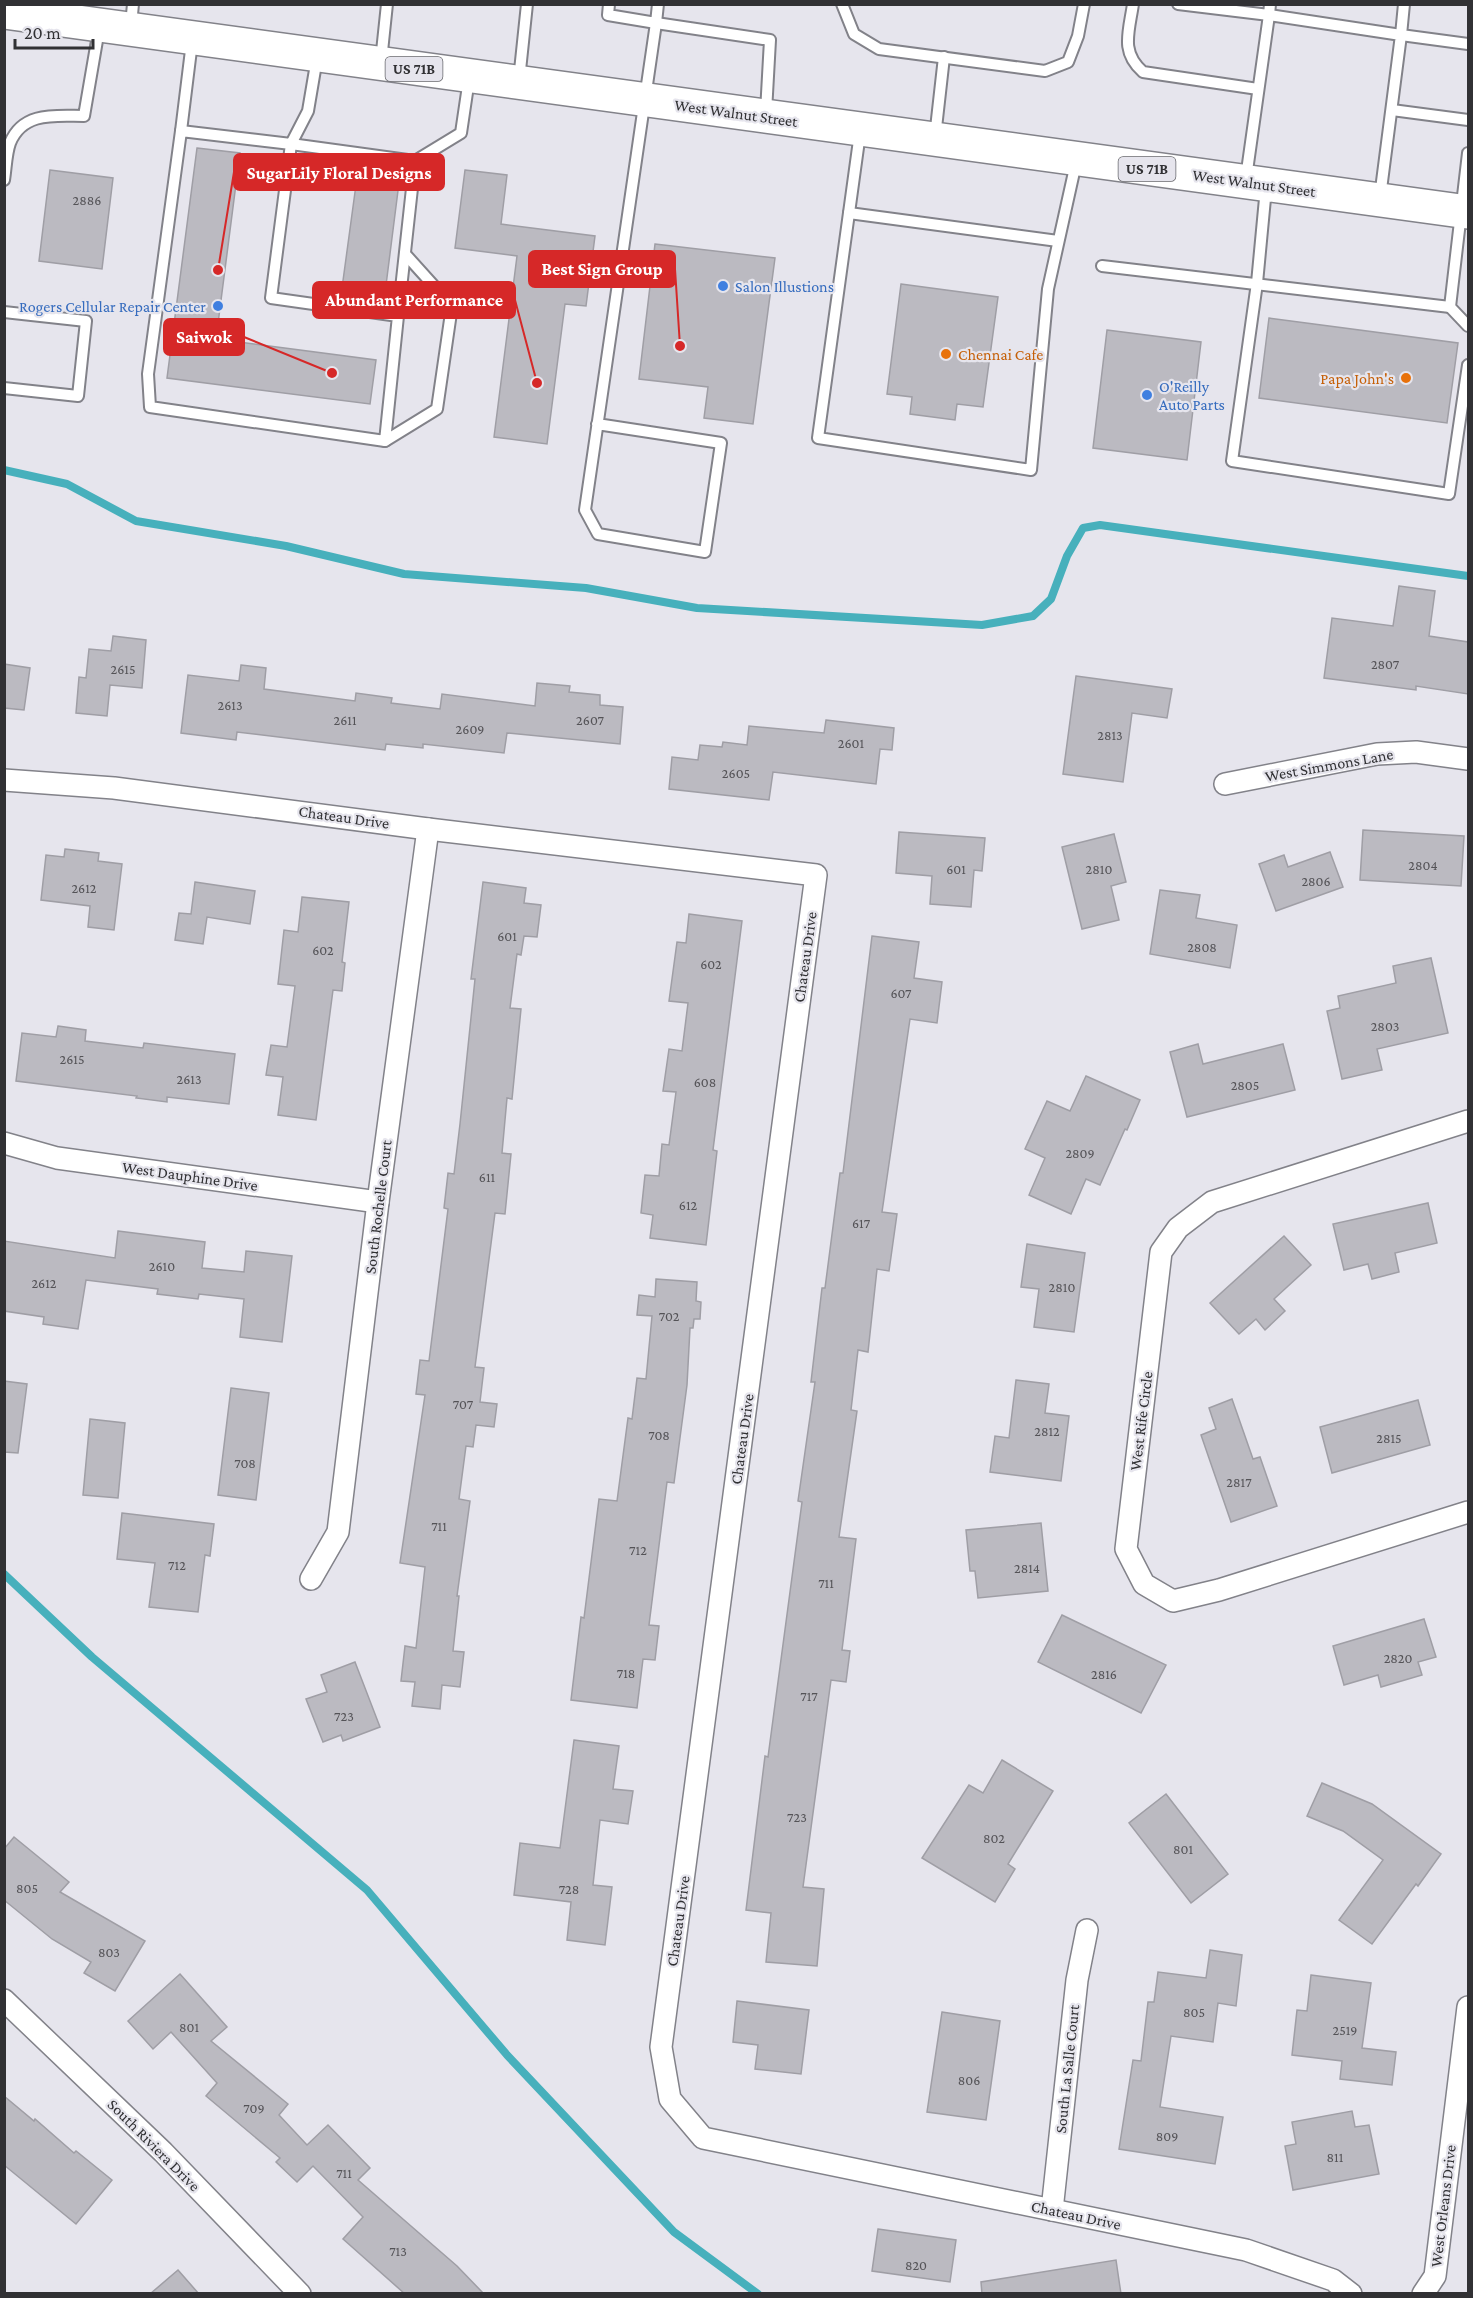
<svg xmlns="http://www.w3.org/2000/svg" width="1473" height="2298" font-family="'Crimson Pro',serif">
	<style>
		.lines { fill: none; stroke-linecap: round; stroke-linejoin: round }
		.stream { stroke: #47b0bc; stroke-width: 8 }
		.building { fill: #bbbac1; stroke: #9f9ea5; stroke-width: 1.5 }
		.service-casing { stroke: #828289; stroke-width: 14 }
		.minor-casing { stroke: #828289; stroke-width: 24 }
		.primary-casing { stroke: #828289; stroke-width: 36 }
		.service { stroke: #fff; stroke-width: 10 }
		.minor { stroke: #fff; stroke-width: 21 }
		.primary { stroke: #fff; stroke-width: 33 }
		.shop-dot { fill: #3f7fe0; stroke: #e6e5ed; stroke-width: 2 }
		.food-dot { fill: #e8710a; stroke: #e6e5ed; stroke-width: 2 }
		.labels { text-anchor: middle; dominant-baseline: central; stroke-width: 4.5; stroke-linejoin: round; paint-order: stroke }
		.number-label { font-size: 14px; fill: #545357 }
		.shield { fill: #e6e5ed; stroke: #67676c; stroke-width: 1.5 }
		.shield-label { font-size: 15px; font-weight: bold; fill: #313134 }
		.street-label { font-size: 16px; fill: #313134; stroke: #e6e5ed }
		.shop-label { font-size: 16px; fill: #366cbe; stroke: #e6e5ed; text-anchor: start }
		.food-label { font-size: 16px; fill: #c56008; stroke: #e6e5ed; text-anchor: start }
		.leader { fill: none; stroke: #d62828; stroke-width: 2 }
		.callout-dot { fill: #d62828; stroke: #e6e5ed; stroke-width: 2 }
		.callout { fill: #d62828; stroke: #d62828; stroke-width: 2 }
		.callout-label { font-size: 18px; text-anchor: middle; font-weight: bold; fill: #fff }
	</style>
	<rect width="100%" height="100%" fill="#e6e5ed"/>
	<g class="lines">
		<g class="stream">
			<polyline points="4,470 67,484 136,521 286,546 404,574 586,588 697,608 982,625 1033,616 1051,599 1067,556 1083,528 1100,525 1468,576"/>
			<polyline points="4,1574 92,1657 367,1890 507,2055 674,2232 758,2294"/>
		</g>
	</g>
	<g class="building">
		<polygon points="197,148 240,153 216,339 376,360 370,404 167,378"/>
		<polygon points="50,170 113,178 102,269 39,261"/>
		<polygon points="358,170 400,175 385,293 342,288"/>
		<polygon points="465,170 507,175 501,224 595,236 586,306 565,304 547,444 494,437 517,256 455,248"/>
		<polygon points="655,244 775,258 753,424 704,418 708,387 639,379"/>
		<polygon points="901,284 998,297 983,407 957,404 955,420 910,414 912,397 887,394"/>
		<polygon points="1269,318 1458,343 1447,423 1259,398"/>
		<polygon points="1107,330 1201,342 1187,460 1093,448"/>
		<polygon points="1399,586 1435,591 1429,636 1468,642 1468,694 1416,686 1416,690 1324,678 1332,618 1393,626"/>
		<polygon points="113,636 146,640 142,688 110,685 107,716 76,713 79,677 86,678 89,649 111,651"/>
		<polygon points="4,664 30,668 24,710 4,708"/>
		<polygon points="241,665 266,668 264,689 355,701 356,693 392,698 391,703 440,709 442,694 535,706 537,683 570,686 569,692 600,695 600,705 623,707 620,744 507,733 504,753 423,744 423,748 386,744 385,750 237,732 236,740 181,733 188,675 239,681"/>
		<polygon points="1076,676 1172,689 1167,718 1132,713 1123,782 1063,774"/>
		<polygon points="826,720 894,728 892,750 880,749 876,784 773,772 769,800 669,789 672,757 698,760 700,745 722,747 723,742 747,745 749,726 824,733"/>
		<polygon points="1363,830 1464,836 1461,886 1360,880"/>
		<polygon points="899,832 985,838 982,871 974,870 971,907 930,904 932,876 896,873"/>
		<polygon points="1114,834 1126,882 1111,886 1119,920 1082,929 1062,847"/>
		<polygon points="65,849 99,853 98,861 122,864 114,930 88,927 90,906 41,900 46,855 64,857"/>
		<polygon points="1330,852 1343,887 1276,911 1259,864 1284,855 1288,867"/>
		<polygon points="195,882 255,891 250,924 207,917 203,944 175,940 179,913 191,914"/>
		<polygon points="483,882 526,888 524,903 541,905 537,937 524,936 521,955 517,954 510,1008 521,1009 512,1099 507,1098 502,1153 511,1154 505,1214 495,1213 475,1367 484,1368 480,1402 497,1404 494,1427 476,1425 473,1447 466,1446 459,1499 470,1501 457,1596 459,1596 453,1651 464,1652 460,1687 442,1685 440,1709 412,1706 415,1682 401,1681 405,1646 416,1648 425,1567 400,1563 425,1395 416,1394 420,1360 429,1361 448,1209 444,1208 448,1173 454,1174 460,1124 475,979 471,979"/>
		<polygon points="1160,890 1200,895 1196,918 1237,925 1230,968 1150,954"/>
		<polygon points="302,897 349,902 342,962 345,963 342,991 333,990 316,1120 278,1115 283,1077 266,1075 271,1045 287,1047 295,986 278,984 284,930 298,932"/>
		<polygon points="689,914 742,921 713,1150 717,1151 706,1245 650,1238 653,1215 641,1213 645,1175 659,1176 662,1144 669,1145 676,1092 663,1091 669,1049 682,1051 688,1003 669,1001 677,942 686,943"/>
		<polygon points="872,936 919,942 914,978 942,982 937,1023 910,1019 882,1212 897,1214 889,1271 877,1269 868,1352 858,1350 851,1410 857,1411 839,1537 856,1539 842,1650 850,1651 846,1682 831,1680 803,1887 824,1889 817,1966 766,1962 771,1913 746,1910 765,1756 768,1757 802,1502 798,1501 815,1382 811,1382 822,1288 825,1288 840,1173 843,1173"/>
		<polygon points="1431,958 1448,1033 1377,1049 1382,1070 1342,1079 1327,1011 1340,1008 1338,996 1396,983 1393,966"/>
		<polygon points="58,1026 86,1030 85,1041 143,1048 144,1043 235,1054 229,1104 167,1097 167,1102 136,1098 137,1096 16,1081 22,1033 56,1037"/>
		<polygon points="1198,1044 1203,1064 1283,1044 1295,1090 1187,1117 1170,1052"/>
		<polygon points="1086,1076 1140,1100 1127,1130 1125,1129 1100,1185 1086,1179 1071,1214 1029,1195 1045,1158 1025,1149 1047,1101 1070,1111"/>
		<polygon points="1428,1203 1437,1243 1395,1253 1399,1272 1372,1279 1368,1264 1344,1270 1333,1224"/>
		<polygon points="118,1231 205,1242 202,1268 244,1272 246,1251 292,1256 282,1342 240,1337 244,1299 199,1294 198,1299 157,1294 158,1289 86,1280 78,1329 43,1324 44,1317 4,1311 4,1241 115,1258"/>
		<polygon points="1284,1236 1311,1265 1274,1299 1285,1311 1265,1330 1256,1319 1239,1334 1210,1303"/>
		<polygon points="1027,1244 1085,1253 1074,1332 1034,1327 1039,1289 1021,1287"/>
		<polygon points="656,1279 697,1282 696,1301 701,1302 700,1319 694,1319 693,1328 690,1328 687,1385 674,1483 667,1482 649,1625 659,1626 655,1660 643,1659 637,1708 571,1700 581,1617 584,1618 599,1499 617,1501 628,1418 632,1419 637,1378 646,1379 652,1316 637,1315 639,1295 655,1297"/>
		<polygon points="1016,1380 1049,1384 1045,1413 1069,1416 1061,1481 990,1472 995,1436 1009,1438"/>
		<polygon points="4,1381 27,1384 18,1453 4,1452"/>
		<polygon points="231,1388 269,1393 256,1500 218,1495"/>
		<polygon points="1232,1399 1253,1459 1260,1457 1277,1506 1231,1522 1201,1435 1216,1429 1209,1408"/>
		<polygon points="1418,1400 1430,1445 1332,1473 1320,1427"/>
		<polygon points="90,1419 125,1423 118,1498 83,1495"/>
		<polygon points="122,1513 214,1524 210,1556 205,1555 198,1612 149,1607 155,1563 117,1559"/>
		<polygon points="1041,1523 1048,1591 978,1598 975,1571 970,1571 966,1530"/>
		<polygon points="1062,1615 1166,1665 1141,1713 1038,1662"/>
		<polygon points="1424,1619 1436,1657 1418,1662 1422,1675 1381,1687 1378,1675 1344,1685 1333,1646"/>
		<polygon points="355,1662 380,1727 343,1741 341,1735 323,1742 306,1699 327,1692 321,1675"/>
		<polygon points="574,1740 619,1746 613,1789 633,1791 628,1824 600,1820 593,1885 612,1887 605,1945 567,1940 571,1902 514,1895 520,1843 560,1848"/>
		<polygon points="1002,1760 1053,1791 1008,1864 1015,1869 995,1902 922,1858 969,1785 983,1793"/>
		<polygon points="1322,1783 1372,1804 1441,1854 1418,1886 1416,1884 1372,1944 1339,1920 1383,1860 1343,1831 1307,1816"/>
		<polygon points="1166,1794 1228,1874 1191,1903 1129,1823"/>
		<polygon points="14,1837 69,1882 60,1892 145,1941 115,1991 84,1973 91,1962 52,1939 4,1900 4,1849"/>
		<polygon points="1210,1950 1242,1955 1236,2006 1218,2003 1213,2042 1171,2036 1160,2107 1223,2117 1215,2164 1119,2149 1133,2060 1141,2061 1148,2002 1154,2002 1158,1972 1206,1978"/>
		<polygon points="180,1974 227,2027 211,2041 288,2104 279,2115 307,2145 328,2125 370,2168 358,2180 457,2266 484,2294 405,2294 343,2239 363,2217 313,2166 297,2182 276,2162 280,2158 206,2096 217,2083 171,2032 153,2049 128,2021"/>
		<polygon points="1311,1975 1371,1983 1362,2048 1396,2052 1392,2085 1340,2079 1342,2061 1292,2055 1297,2010 1307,2011"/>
		<polygon points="737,2001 809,2010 801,2074 755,2069 758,2045 733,2042"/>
		<polygon points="942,2012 1000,2021 986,2120 927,2112"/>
		<polygon points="4,2096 34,2121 35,2119 74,2153 76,2151 112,2180 76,2224 4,2165"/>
		<polygon points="1352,2111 1355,2127 1369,2125 1379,2174 1293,2190 1285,2146 1296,2144 1292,2122"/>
		<polygon points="878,2229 956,2240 950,2282 872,2271"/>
		<polygon points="1116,2260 1121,2294 982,2294 981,2282"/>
		<polygon points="178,2270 199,2294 150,2294"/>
	</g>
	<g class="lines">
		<g class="service-casing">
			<g id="service">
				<polyline points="609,4 608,15 656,23 658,4"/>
				<polyline points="842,4 854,34 879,49 1045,71 1068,62 1078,36 1084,4"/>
				<path d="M1133,4C1129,32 1120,52 1143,72L1258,89"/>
				<polyline points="1178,4 1269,15 1270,4"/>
				<polyline points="1404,4 1401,35 1468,44"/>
				<polyline points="131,25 133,4"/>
				<polyline points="317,58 308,111 291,144 181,131 148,374 150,407 385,441 398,316 271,298 291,144 415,161 398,316"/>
				<polyline points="381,61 387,4"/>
				<polyline points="519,80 527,4"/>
				<polyline points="1392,110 1468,120"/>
				<polyline points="181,131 192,42"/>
				<polyline points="860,133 818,438 1031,470 1048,289 1076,163"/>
				<polyline points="935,137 944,57"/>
				<polyline points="1468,153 1450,307 1468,326"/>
				<polyline points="415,161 461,133 469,79"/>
				<polyline points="1246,178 1269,15 1401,35 1380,197"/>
				<path d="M4,180C6,168 6,154 10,143C23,111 56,116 84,116L99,29"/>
				<polyline points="1266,188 1257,283 1232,461 1449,494 1468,365"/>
				<polyline points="849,213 1058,241"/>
				<polyline points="1102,266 1450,307"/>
				<polyline points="4,312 86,321 78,396 4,388"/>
				<polyline points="597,424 721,443 705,552 598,534 585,510 656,23 770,40 766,112"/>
				<polyline points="385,441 437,409 452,306 406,255"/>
			</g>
		</g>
		<g class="minor-casing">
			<g id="minor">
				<polyline points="4,780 114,788 428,829 816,875 661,2047 670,2099 703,2138 1246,2250 1333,2280 1351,2294"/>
				<polyline points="1225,784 1377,754 1416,752 1468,759"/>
				<polyline points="1468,1121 1212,1202 1178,1228 1161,1252 1126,1549 1144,1584 1173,1601 1219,1590 1468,1512"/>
				<polyline points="4,1143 57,1158 378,1202"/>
				<polyline points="311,1579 338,1532 378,1202 428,829"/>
				<polyline points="4,2000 163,2152 300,2294"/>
				<polyline points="1052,2210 1077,1980 1087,1930"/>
				<polyline points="1423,2294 1435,2276 1468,2007"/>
			</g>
		</g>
		<g class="primary-casing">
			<polyline id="primary" points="4,12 1468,212"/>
		</g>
		<use href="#service" class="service"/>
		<use href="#minor" class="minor"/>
		<use href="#primary" class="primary"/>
	</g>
	<g class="shop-dot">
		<circle cx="723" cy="286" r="6"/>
		<circle cx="218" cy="306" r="6"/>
		<circle cx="1147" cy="395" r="6"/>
	</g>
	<g class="food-dot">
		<circle cx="946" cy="354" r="6"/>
		<circle cx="1406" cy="378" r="6"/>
	</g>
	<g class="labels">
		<g class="number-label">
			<text x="87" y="200">2886</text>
			<text x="1385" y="664">2807</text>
			<text x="123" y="669">2615</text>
			<text x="230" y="705">2613</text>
			<text x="345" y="720">2611</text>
			<text x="590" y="720">2607</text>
			<text x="470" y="729">2609</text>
			<text x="1110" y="735">2813</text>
			<text x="851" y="743">2601</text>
			<text x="736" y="773">2605</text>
			<text x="1423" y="865">2804</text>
			<text x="956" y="869">601</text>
			<text x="1099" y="869">2810</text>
			<text x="1316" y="881">2806</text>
			<text x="84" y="888">2612</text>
			<text x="507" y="936">601</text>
			<text x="1202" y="947">2808</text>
			<text x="323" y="950">602</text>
			<text x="711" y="964">602</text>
			<text x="901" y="993">607</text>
			<text x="1385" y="1026">2803</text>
			<text x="72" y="1059">2615</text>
			<text x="189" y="1079">2613</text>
			<text x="705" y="1082">608</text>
			<text x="1245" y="1085">2805</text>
			<text x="1080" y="1153">2809</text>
			<text x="487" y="1177">611</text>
			<text x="688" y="1205">612</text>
			<text x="861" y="1223">617</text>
			<text x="162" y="1266">2610</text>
			<text x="44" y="1283">2612</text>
			<text x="1062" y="1287">2810</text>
			<text x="669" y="1316">702</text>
			<text x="463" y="1404">707</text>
			<text x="1047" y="1431">2812</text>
			<text x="659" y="1435">708</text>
			<text x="1389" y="1438">2815</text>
			<text x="245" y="1463">708</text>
			<text x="1239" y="1482">2817</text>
			<text x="439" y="1526">711</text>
			<text x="638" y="1550">712</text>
			<text x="177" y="1565">712</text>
			<text x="1027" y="1568">2814</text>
			<text x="826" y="1583">711</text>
			<text x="1398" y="1658">2820</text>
			<text x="626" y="1673">718</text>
			<text x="1104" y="1674">2816</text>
			<text x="809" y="1696">717</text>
			<text x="344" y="1716">723</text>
			<text x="797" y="1817">723</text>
			<text x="994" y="1838">802</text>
			<text x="1183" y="1849">801</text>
			<text x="27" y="1888">805</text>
			<text x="569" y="1889">728</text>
			<text x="109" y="1952">803</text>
			<text x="1194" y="2012">805</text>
			<text x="189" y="2027">801</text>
			<text x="1345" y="2030">2519</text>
			<text x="969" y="2080">806</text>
			<text x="254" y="2108">709</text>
			<text x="1167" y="2136">809</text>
			<text x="1335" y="2157">811</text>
			<text x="344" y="2173">711</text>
			<text x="398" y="2251">713</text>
			<text x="916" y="2265">820</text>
		</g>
		<g class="shield">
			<rect x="385.5" y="57" width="57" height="24" rx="4.5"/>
			<rect x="1118.5" y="157" width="57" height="24" rx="4.5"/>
		</g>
		<g class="shield-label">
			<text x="414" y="69">US 71B</text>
			<text x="1147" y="169">US 71B</text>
		</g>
		<g class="street-label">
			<text transform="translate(736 113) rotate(8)">West Walnut Street</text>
			<text transform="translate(1254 183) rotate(8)">West Walnut Street</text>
			<text transform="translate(1329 765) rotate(-10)">West Simmons Lane</text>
			<text transform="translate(344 817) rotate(8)">Chateau Drive</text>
			<text transform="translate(805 957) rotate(-82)">Chateau Drive</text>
			<text transform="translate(190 1176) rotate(8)">West Dauphine Drive</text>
			<text transform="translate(378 1207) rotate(-83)">South Rochelle Court</text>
			<text transform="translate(1141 1421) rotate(-83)">West Rife Circle</text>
			<text transform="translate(742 1439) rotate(-82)">Chateau Drive</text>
			<text transform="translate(678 1921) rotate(-82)">Chateau Drive</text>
			<text transform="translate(1067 2069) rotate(-84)">South La Salle Court</text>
			<text transform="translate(154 2145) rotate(45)">South Riviera Drive</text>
			<text transform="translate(1443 2206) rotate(-83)">West Orleans Drive</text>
			<text transform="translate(1076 2215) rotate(12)">Chateau Drive</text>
		</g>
		<g class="shop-label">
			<text x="735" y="286">Salon Illustions</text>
			<text x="206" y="306" text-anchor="end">Rogers Cellular Repair Center</text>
			<text x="1159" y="386">O'Reilly<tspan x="1159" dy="18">Auto Parts</tspan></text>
		</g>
		<g class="food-label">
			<text x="958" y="354">Chennai Cafe</text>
			<text x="1394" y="378" text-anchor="end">Papa John's</text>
		</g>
	</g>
	<path class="leader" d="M218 270L234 172M680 346L675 269M537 383L515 300M332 373L244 337"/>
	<g class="callout-dot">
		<circle cx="218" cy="270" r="6"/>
		<circle cx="680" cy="346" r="6"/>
		<circle cx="537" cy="383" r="6"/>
		<circle cx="332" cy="373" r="6"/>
	</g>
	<g class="callout">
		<rect x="234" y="154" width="210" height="36" rx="6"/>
		<rect x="529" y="251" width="146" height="36" rx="6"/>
		<rect x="313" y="282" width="202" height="36" rx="6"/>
		<rect x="164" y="319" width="80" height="36" rx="6"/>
	</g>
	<g class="callout-label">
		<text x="339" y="179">SugarLily Floral Designs</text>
		<text x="602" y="275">Best Sign Group</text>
		<text x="414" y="306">Abundant Performance</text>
		<text x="204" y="343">Saiwok</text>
	</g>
	<rect width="1473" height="2298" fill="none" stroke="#313134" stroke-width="12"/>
	<path d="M15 39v9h78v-9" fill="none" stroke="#313134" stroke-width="3"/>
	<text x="24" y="39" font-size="18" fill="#313134" stroke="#e6e5ed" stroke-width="4.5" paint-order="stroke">20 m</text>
</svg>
